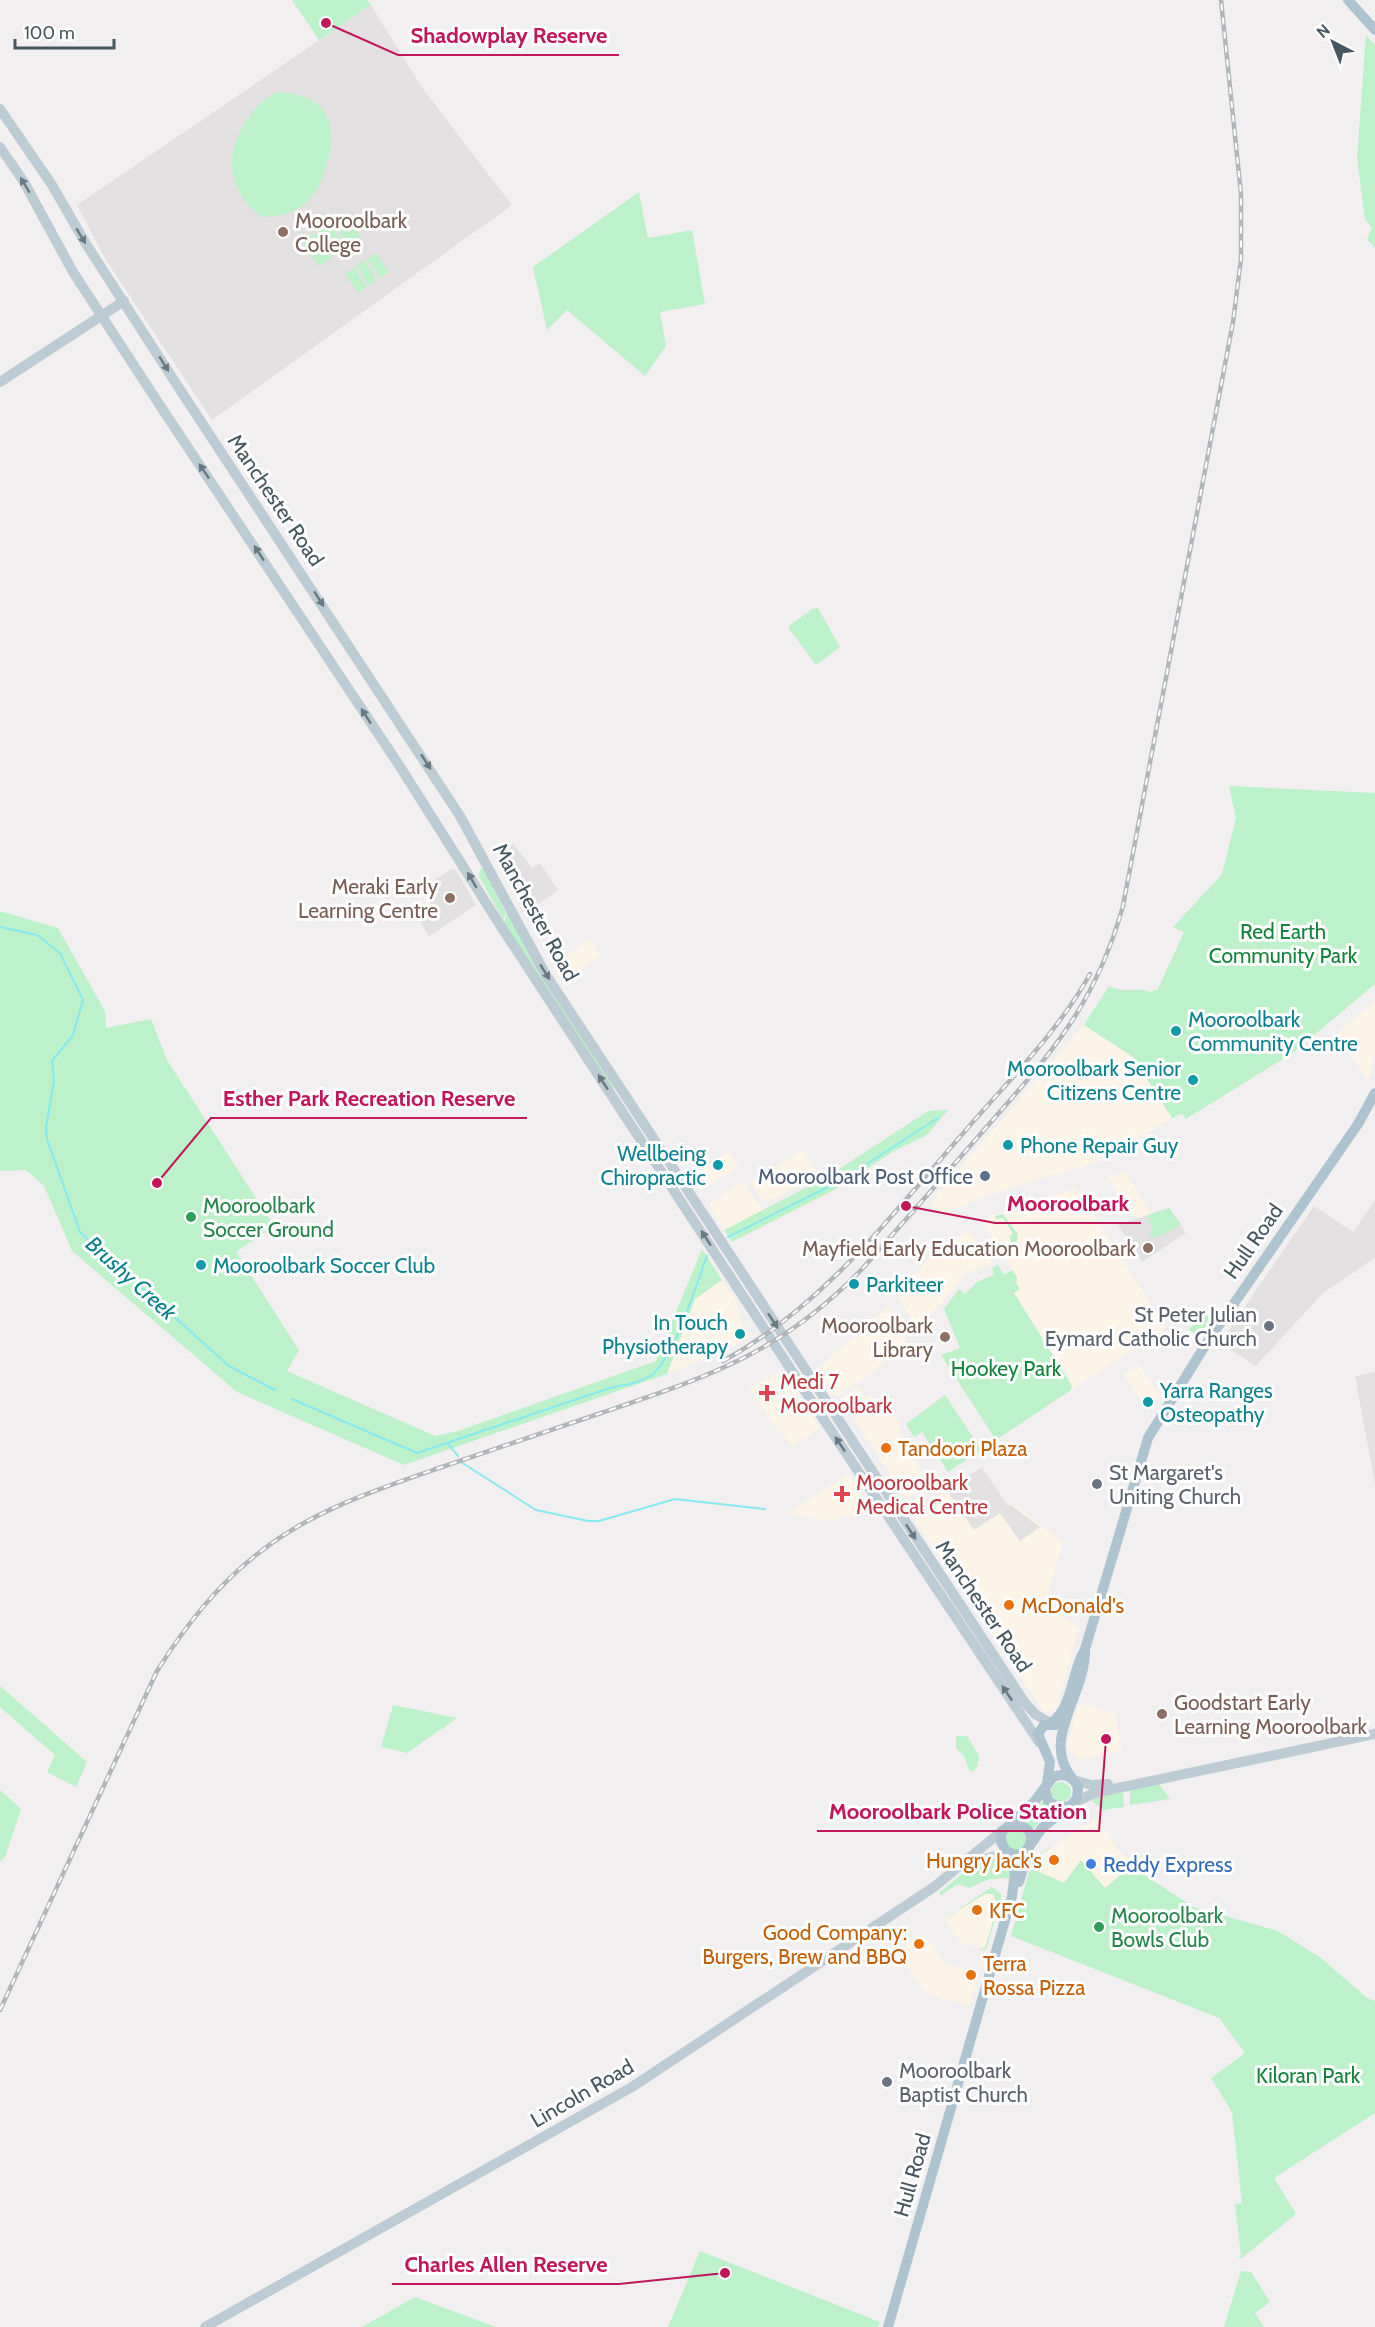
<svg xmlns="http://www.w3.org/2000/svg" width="1375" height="2327" font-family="Cabin,sans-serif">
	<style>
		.commercial { fill: #fdf4e8 }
		.education { fill: #e3e0e2 }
		.green { fill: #bcf1c9 }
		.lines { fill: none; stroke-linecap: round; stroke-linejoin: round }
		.stream { stroke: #87e9f0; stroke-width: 2 }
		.secondary { stroke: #bccbd4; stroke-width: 10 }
		.primary { stroke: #aec3d0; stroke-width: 10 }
		.rail-casing { stroke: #b1b6ba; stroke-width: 4.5 }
		.rail { stroke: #fff; stroke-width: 2; stroke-dasharray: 7; stroke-linecap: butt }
		.oneway { fill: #697981 }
		.education-dot { fill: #8d6e63; stroke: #fff; stroke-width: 2 }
		.culture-dot { fill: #0f9aa8; stroke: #fff; stroke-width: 2 }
		.service-dot { fill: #5c6f8a; stroke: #fff; stroke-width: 2 }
		.leisure-dot { fill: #2e9e5b; stroke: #fff; stroke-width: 2 }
		.worship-dot { fill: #6b7280; stroke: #fff; stroke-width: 2 }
		.health-dot { fill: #e0444e; stroke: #fff; stroke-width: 2 }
		.food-dot { fill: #e8710a; stroke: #fff; stroke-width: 2 }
		.shop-dot { fill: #3f7fe0; stroke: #fff; stroke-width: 2 }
		.labels { text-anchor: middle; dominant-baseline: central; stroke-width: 6; stroke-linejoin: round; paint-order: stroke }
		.education-label { font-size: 21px; fill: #785e54; stroke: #fff; text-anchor: end }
		.street-label { font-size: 21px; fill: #46565e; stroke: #fff }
		.park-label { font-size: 21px; fill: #13843c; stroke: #fff }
		.culture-label { font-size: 21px; fill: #0d838f; stroke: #fff; text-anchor: start }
		.service-label { font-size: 21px; fill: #4e5e75; stroke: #fff; text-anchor: end }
		.leisure-label { font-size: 21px; fill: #27864d; stroke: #fff; text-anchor: start }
		.worship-label { font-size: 21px; fill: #5b616d; stroke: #fff; text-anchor: start }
		.health-label { font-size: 21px; fill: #be3a42; stroke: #fff; text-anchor: start }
		.food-label { font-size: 21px; fill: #c56008; stroke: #fff; text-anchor: start }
		.shop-label { font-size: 21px; fill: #366cbe; stroke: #fff; text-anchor: start }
		.water-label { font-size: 22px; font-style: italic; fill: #08808a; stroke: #fff }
		.leader { fill: none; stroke: #c2185b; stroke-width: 2 }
		.callout-dot { fill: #c2185b; stroke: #fff; stroke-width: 2 }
		.callout-label { font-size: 22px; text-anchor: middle; font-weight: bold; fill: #c2185b; stroke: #fff; stroke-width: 6; stroke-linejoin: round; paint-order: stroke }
	</style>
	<rect width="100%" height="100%" fill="#f2eff0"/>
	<g class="commercial">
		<polygon points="590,938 601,955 563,983 552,966"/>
		<polygon points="1375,1001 1375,1052 1368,1081 1336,1034"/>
		<polygon points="1084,1025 1133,1057 1172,1118 1100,1161 985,1196 943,1214 930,1203"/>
		<polygon points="802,1150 815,1170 813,1178 770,1201 762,1199 751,1183"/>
		<polygon points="729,1152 739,1167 702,1191 697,1189 689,1178"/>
		<polygon points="1125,1172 1152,1214 1135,1219 1107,1177"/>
		<polygon points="743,1181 763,1211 724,1230 710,1207 710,1203"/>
		<polygon points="1075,1188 1165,1325 1164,1329 1071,1390 1070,1379 1014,1293 1017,1277 982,1222 990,1216"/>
		<polygon points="967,1232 971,1233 991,1262 990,1265 968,1272 919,1329 896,1295 938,1248"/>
		<polygon points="722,1280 738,1304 739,1317 751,1336 724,1351 667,1374 695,1299"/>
		<polygon points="888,1307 906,1336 906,1341 872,1373 838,1396 833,1395 818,1371 819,1367"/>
		<polygon points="1139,1364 1160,1396 1147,1411 1123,1374"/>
		<polygon points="780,1372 784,1373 820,1429 792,1447 782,1431 779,1433 751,1390 747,1389"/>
		<polygon points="859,1387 866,1398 872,1394 878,1404 873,1408 877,1415 890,1408 898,1421 903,1444 928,1482 927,1486 909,1497 905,1497 841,1399"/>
		<polygon points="846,1475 850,1476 873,1510 829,1521 788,1513"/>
		<polygon points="947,1490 974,1530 1013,1504 1063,1542 1045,1603 1079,1628 1055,1711 1044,1712 912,1516 913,1512"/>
		<polygon points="1079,1703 1115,1714 1122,1750 1078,1759 1067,1746"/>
		<polygon points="1098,1817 1116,1847 1132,1865 1105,1889 1081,1861 1064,1883 1030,1868 1034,1859"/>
		<polygon points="992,1887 1002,1895 986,1950 960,1942 944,1919"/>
		<polygon points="924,1933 944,1963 979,1973 970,2006 927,1994 896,1952"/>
	</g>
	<g class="education">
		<polygon points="371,5 423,89 512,205 212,420 106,260 77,205"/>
		<polygon points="513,844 532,868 540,863 558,890 525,914 509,885 506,865 501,857 502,853"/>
		<polygon points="452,869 456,870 476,905 429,936 420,922 436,912 421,888"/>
		<polygon points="1375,1200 1375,1258 1323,1293 1256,1366 1220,1343 1314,1206 1353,1232"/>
		<polygon points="1169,1208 1186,1233 1142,1262 1118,1225"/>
		<polygon points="1375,1372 1375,1484 1355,1376"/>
		<polygon points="982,1467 1008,1506 1011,1505 1040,1527 1020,1541 1000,1513 974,1530 947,1490"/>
	</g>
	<g class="green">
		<polygon points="292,0 367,0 371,5 319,40"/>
		<polygon points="1366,35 1375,45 1375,248 1367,239 1372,228 1365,219 1357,158"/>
		<path d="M279,92C324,95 338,118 328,160C324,174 319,191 308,201C296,212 281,216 265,217C247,211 233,186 232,166C230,140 254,99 279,92Z"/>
		<polygon points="639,192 648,238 692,230 705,304 660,312 666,346 645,376 567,310 547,330 533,267"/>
		<polygon points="344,213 361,238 348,246 332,221"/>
		<polygon points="329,223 346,248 334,256 330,251 332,258 319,266 304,247 303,241 315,233 320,236 317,231"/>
		<polygon points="376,253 389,272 380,278 367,259"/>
		<polygon points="364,260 377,280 369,286 356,266"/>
		<polygon points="354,268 367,287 358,293 345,274"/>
		<polygon points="818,608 840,647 816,665 788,627 812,609"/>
		<path d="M1229,786L1375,793V984L1294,1052L1186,1119L1182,1113L1172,1118L1133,1057L1084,1025L1109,986C1128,995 1135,986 1150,992L1158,989L1184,932L1173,927L1222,874L1236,818Z"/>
		<polygon points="480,868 485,871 506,913 503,920 479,876"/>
		<polygon points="0,911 58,928 105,1011 106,1028 151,1019 167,1060 274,1226 236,1252 299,1350 287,1371 435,1436 458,1431 656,1361 702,1249 722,1280 695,1299 667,1374 404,1465 237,1392 72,1251 44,1186 26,1170 0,1171"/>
		<polygon points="507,914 611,1082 615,1094 516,944 504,922"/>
		<polygon points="948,1110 927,1135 894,1151 836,1189 732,1242 724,1230 827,1177 928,1111"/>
		<polygon points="1169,1208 1181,1224 1165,1234 1151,1238 1149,1233 1153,1232 1148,1215"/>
		<polygon points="1003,1214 1018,1234 1017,1241 1001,1251 996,1245 1000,1248 1011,1241 1009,1236 1013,1234 1003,1218 996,1219 995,1216"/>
		<polygon points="998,1265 1004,1275 1012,1270 1017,1277 1016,1283 1020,1289 1014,1293 1072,1386 1071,1390 996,1440 941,1355 960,1348 944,1309 959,1289 965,1294 977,1282 994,1275 992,1268"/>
		<polygon points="1213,1311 1216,1311 1198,1338 1189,1329 1184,1332"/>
		<polygon points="945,1395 980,1448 979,1452 948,1472 922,1432 914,1437 906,1424"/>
		<polygon points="0,1686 87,1762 76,1787 47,1772 55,1755 0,1707"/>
		<polygon points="393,1705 457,1718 407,1753 381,1747"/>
		<polygon points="956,1736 967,1736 979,1756 978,1765 973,1772 969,1770 964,1756 956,1748"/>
		<circle cx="1061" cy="1792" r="10"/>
		<polygon points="1159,1784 1170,1799 1130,1805 1130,1789"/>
		<polygon points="0,1790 21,1809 5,1857 0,1862"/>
		<polygon points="1123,1792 1124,1807 1103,1810 1089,1798"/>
		<polygon points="1043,1801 1050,1808 1033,1830 1022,1821"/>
		<circle cx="1016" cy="1840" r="10"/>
		<polygon points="1053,1846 1034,1859 1031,1868 1064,1883 1081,1860 1105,1888 1137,1861 1143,1874 1193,1907 1278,1931 1321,1958 1367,1998 1375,2001 1375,2113 1274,2178 1296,2214 1242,2258 1238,2257 1241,2255 1235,2204 1242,2203 1232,2112 1211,2078 1245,2053 1219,2018 1011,1936 1033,1858"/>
		<polygon points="1001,1857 1010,1862 1010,1878 990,1879 969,1888 958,1884 941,1895 939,1893 973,1865"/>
		<polygon points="992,1887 1002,1895 986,1950 979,1948 985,1948 993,1921 988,1919 998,1906 993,1894 985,1894 944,1919"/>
		<polygon points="700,2251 880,2322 878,2327 668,2327"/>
		<polygon points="1241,2271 1251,2272 1270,2302 1255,2313 1264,2327 1224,2327"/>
		<polygon points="415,2297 496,2327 362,2327"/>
	</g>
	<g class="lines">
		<g class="stream">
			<polyline points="0,927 37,935 60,953 83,1000 73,1035 52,1061 54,1081 46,1127 47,1139 80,1232 229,1366 275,1390"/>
			<polyline points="728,1237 842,1180 938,1118"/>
			<path d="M292,1399L417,1453L610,1388C623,1385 638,1384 650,1376C675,1359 695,1286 707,1256"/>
			<polyline points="448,1444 458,1456"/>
			<polyline points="461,1462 536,1510 588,1521 599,1521 675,1499 765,1509"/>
		</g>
		<g class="secondary">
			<polyline points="0,109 52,185 86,244 177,385 460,816 546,975 1025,1703 1035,1714 1050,1723"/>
			<polyline points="0,147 24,182 73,272 159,404 399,765 500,925 818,1411 1039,1742"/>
			<polyline points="0,382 124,301"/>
			<polyline points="1073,1780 1092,1785 1108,1784"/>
			<polyline points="1074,1803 1094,1793 1375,1734"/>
			<polyline points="971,1862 1008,1853"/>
			<polyline points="205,2327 632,2087 934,1887 1003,1830"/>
		</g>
		<g class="primary">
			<polyline points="1348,0 1375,30"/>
			<path d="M1051,1723C1073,1708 1071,1672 1085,1649L1148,1438L1206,1344L1358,1124L1375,1093"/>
			<path d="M1072,1778C1040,1739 1086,1695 1085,1649"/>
			<polyline points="1047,1784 1050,1762 1038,1734 1044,1725 1056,1725"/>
			<path d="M1046,1786L1034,1802L1002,1832L1001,1842L1006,1851L1016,1855L1025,1852L1043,1827L1072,1804L1077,1798L1078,1788C1074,1777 1064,1772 1053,1777L1045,1788L1048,1801L1060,1808L1070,1806"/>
			<path d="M1008,1827C1022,1823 1034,1829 1030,1845"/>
			<polyline points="1019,1882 1029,1848"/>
			<polyline points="888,2327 1012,1896 1015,1872 1009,1853"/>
		</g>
		<g class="rail-casing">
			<g id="rail">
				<path d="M723,1361C823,1307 892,1214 966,1130C1009,1080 1058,1032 1090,974"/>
				<path d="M0,2010L157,1671C186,1625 217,1585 260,1552C312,1511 375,1490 436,1469C492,1450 548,1431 604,1412C710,1376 783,1352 863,1268C901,1225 939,1182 977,1138C1046,1059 1094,1010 1123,906L1233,322L1241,259V194L1221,0"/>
			</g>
		</g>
		<use href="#rail" class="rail"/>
	</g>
	<defs><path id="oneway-solid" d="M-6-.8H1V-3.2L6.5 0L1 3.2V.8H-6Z" transform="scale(1.5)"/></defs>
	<g class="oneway">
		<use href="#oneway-solid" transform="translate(25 185) rotate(-121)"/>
		<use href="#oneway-solid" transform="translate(81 236) rotate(59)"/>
		<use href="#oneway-solid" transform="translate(164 364) rotate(58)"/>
		<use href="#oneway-solid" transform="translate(204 471) rotate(-124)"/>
		<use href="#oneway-solid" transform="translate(259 553) rotate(-123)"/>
		<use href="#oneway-solid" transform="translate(319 599) rotate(57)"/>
		<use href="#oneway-solid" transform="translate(366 716) rotate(-123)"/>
		<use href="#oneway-solid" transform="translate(426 762) rotate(57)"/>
		<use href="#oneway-solid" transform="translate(472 880) rotate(-120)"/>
		<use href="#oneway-solid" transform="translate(545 972) rotate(58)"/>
		<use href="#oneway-solid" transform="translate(603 1082) rotate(-123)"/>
		<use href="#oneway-solid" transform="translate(706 1238) rotate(-123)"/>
		<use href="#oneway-solid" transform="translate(773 1321) rotate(57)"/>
		<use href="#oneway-solid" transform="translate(840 1444) rotate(-124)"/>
		<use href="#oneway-solid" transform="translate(911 1532) rotate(57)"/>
		<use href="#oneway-solid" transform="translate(1007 1693) rotate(-124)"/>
	</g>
	<g class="education-dot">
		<circle cx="283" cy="232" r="6"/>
		<circle cx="450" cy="898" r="6"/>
		<circle cx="1148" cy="1248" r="6"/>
		<circle cx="945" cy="1337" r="6"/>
		<circle cx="1162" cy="1714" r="6"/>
	</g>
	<g class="culture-dot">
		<circle cx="1176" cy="1031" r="6"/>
		<circle cx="1193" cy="1080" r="6"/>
		<circle cx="1008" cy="1145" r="6"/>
		<circle cx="718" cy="1165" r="6"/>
		<circle cx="201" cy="1265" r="6"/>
		<circle cx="854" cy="1284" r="6"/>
		<circle cx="740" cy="1334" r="6"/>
		<circle cx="1148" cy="1402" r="6"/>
	</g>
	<circle class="service-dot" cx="985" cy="1176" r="6"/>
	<g class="leisure-dot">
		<circle cx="191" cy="1217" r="6"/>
		<circle cx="1099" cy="1927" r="6"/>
	</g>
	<g class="worship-dot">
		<circle cx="1269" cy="1326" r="6"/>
		<circle cx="1097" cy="1484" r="6"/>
		<circle cx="887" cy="2082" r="6"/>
	</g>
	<g class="health-dot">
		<path d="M764 1384h6v6h6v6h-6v6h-6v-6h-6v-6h6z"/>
		<path d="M839 1485h6v6h6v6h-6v6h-6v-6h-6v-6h6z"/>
	</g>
	<g class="food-dot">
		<circle cx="886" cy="1448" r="6"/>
		<circle cx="1009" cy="1605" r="6"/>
		<circle cx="1054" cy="1860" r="6"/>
		<circle cx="977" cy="1910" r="6"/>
		<circle cx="919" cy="1944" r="6"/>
		<circle cx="971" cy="1975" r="6"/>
	</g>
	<circle class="shop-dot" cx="1091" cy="1864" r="6"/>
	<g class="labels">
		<g class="education-label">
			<text x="295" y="220" text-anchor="start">Mooroolbark<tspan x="295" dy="24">College</tspan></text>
			<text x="438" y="886">Meraki Early<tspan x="438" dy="24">Learning Centre</tspan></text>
			<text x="1136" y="1248">Mayfield Early Education Mooroolbark</text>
			<text x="933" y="1325">Mooroolbark<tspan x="933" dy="24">Library</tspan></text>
			<text x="1174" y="1702" text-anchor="start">Goodstart Early<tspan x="1174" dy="24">Learning Mooroolbark</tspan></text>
		</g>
		<g class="street-label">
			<text transform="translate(276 500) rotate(56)">Manchester Road</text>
			<text transform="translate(536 912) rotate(61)">Manchester Road</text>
			<text transform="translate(1253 1241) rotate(-55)">Hull Road</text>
			<text transform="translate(984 1606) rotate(56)">Manchester Road</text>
			<text transform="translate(582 2093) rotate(-30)">Lincoln Road</text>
			<text transform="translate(912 2175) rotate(-74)">Hull Road</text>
		</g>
		<g class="park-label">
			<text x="1283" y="931">Red Earth<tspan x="1283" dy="24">Community Park</tspan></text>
			<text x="1006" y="1368">Hookey Park</text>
			<text x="1308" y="2075">Kiloran Park</text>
		</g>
		<g class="culture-label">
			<text x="1188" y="1019">Mooroolbark<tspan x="1188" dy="24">Community Centre</tspan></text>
			<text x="1181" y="1068" text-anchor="end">Mooroolbark Senior<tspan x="1181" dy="24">Citizens Centre</tspan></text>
			<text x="1020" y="1145">Phone Repair Guy</text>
			<text x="706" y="1153" text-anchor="end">Wellbeing<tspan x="706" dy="24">Chiropractic</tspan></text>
			<text x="213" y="1265">Mooroolbark Soccer Club</text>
			<text x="866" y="1284">Parkiteer</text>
			<text x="728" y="1322" text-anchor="end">In Touch<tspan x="728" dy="24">Physiotherapy</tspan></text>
			<text x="1160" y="1390">Yarra Ranges<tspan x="1160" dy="24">Osteopathy</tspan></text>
		</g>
		<g class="service-label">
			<text x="973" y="1176">Mooroolbark Post Office</text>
		</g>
		<g class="leisure-label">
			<text x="203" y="1205">Mooroolbark<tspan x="203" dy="24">Soccer Ground</tspan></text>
			<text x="1111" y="1915">Mooroolbark<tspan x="1111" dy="24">Bowls Club</tspan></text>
		</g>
		<g class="worship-label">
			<text x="1257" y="1314" text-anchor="end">St Peter Julian<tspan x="1257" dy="24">Eymard Catholic Church</tspan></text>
			<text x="1109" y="1472">St Margaret's<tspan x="1109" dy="24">Uniting Church</tspan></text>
			<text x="899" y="2070">Mooroolbark<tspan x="899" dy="24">Baptist Church</tspan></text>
		</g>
		<g class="health-label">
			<text x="780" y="1381">Medi 7<tspan x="780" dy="24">Mooroolbark</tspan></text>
			<text x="856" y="1482">Mooroolbark<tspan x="856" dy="24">Medical Centre</tspan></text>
		</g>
		<g class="food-label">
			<text x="898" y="1448">Tandoori Plaza</text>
			<text x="1021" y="1605">McDonald's</text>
			<text x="1042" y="1860" text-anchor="end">Hungry Jack's</text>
			<text x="989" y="1910">KFC</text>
			<text x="907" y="1932" text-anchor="end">Good Company:<tspan x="907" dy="24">Burgers, Brew and BBQ</tspan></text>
			<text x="983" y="1963">Terra<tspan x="983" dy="24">Rossa Pizza</tspan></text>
		</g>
		<g class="shop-label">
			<text x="1103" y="1864">Reddy Express</text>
		</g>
		<g class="water-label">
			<text transform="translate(131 1278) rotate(42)">Brushy Creek</text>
		</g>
	</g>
	<path class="leader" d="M326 23L398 55H619M157 1183L211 1118H527M906 1206L995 1223H1141M1106 1739L1099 1831H817M725 2273L619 2284H392"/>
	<g class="callout-dot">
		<circle cx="326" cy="23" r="6"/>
		<circle cx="157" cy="1183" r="6"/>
		<circle cx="906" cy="1206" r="6"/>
		<circle cx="1106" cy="1739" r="6"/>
		<circle cx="725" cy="2273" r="6"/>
	</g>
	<g class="callout-label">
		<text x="509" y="43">Shadowplay Reserve</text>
		<text x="369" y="1106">Esther Park Recreation Reserve</text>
		<text x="1068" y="1211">Mooroolbark</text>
		<text x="958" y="1819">Mooroolbark Police Station</text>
		<text x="506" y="2272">Charles Allen Reserve</text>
	</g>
	<g transform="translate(1333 42) rotate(318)" stroke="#ffffff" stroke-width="4.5" paint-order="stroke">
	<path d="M0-4.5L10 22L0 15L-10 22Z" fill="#46565e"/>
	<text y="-9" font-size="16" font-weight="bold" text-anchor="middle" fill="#46565e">N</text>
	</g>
	<path d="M15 39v9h99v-9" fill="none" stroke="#46565e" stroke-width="3"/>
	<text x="24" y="39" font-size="18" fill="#46565e" stroke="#ffffff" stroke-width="4.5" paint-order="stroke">100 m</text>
</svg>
